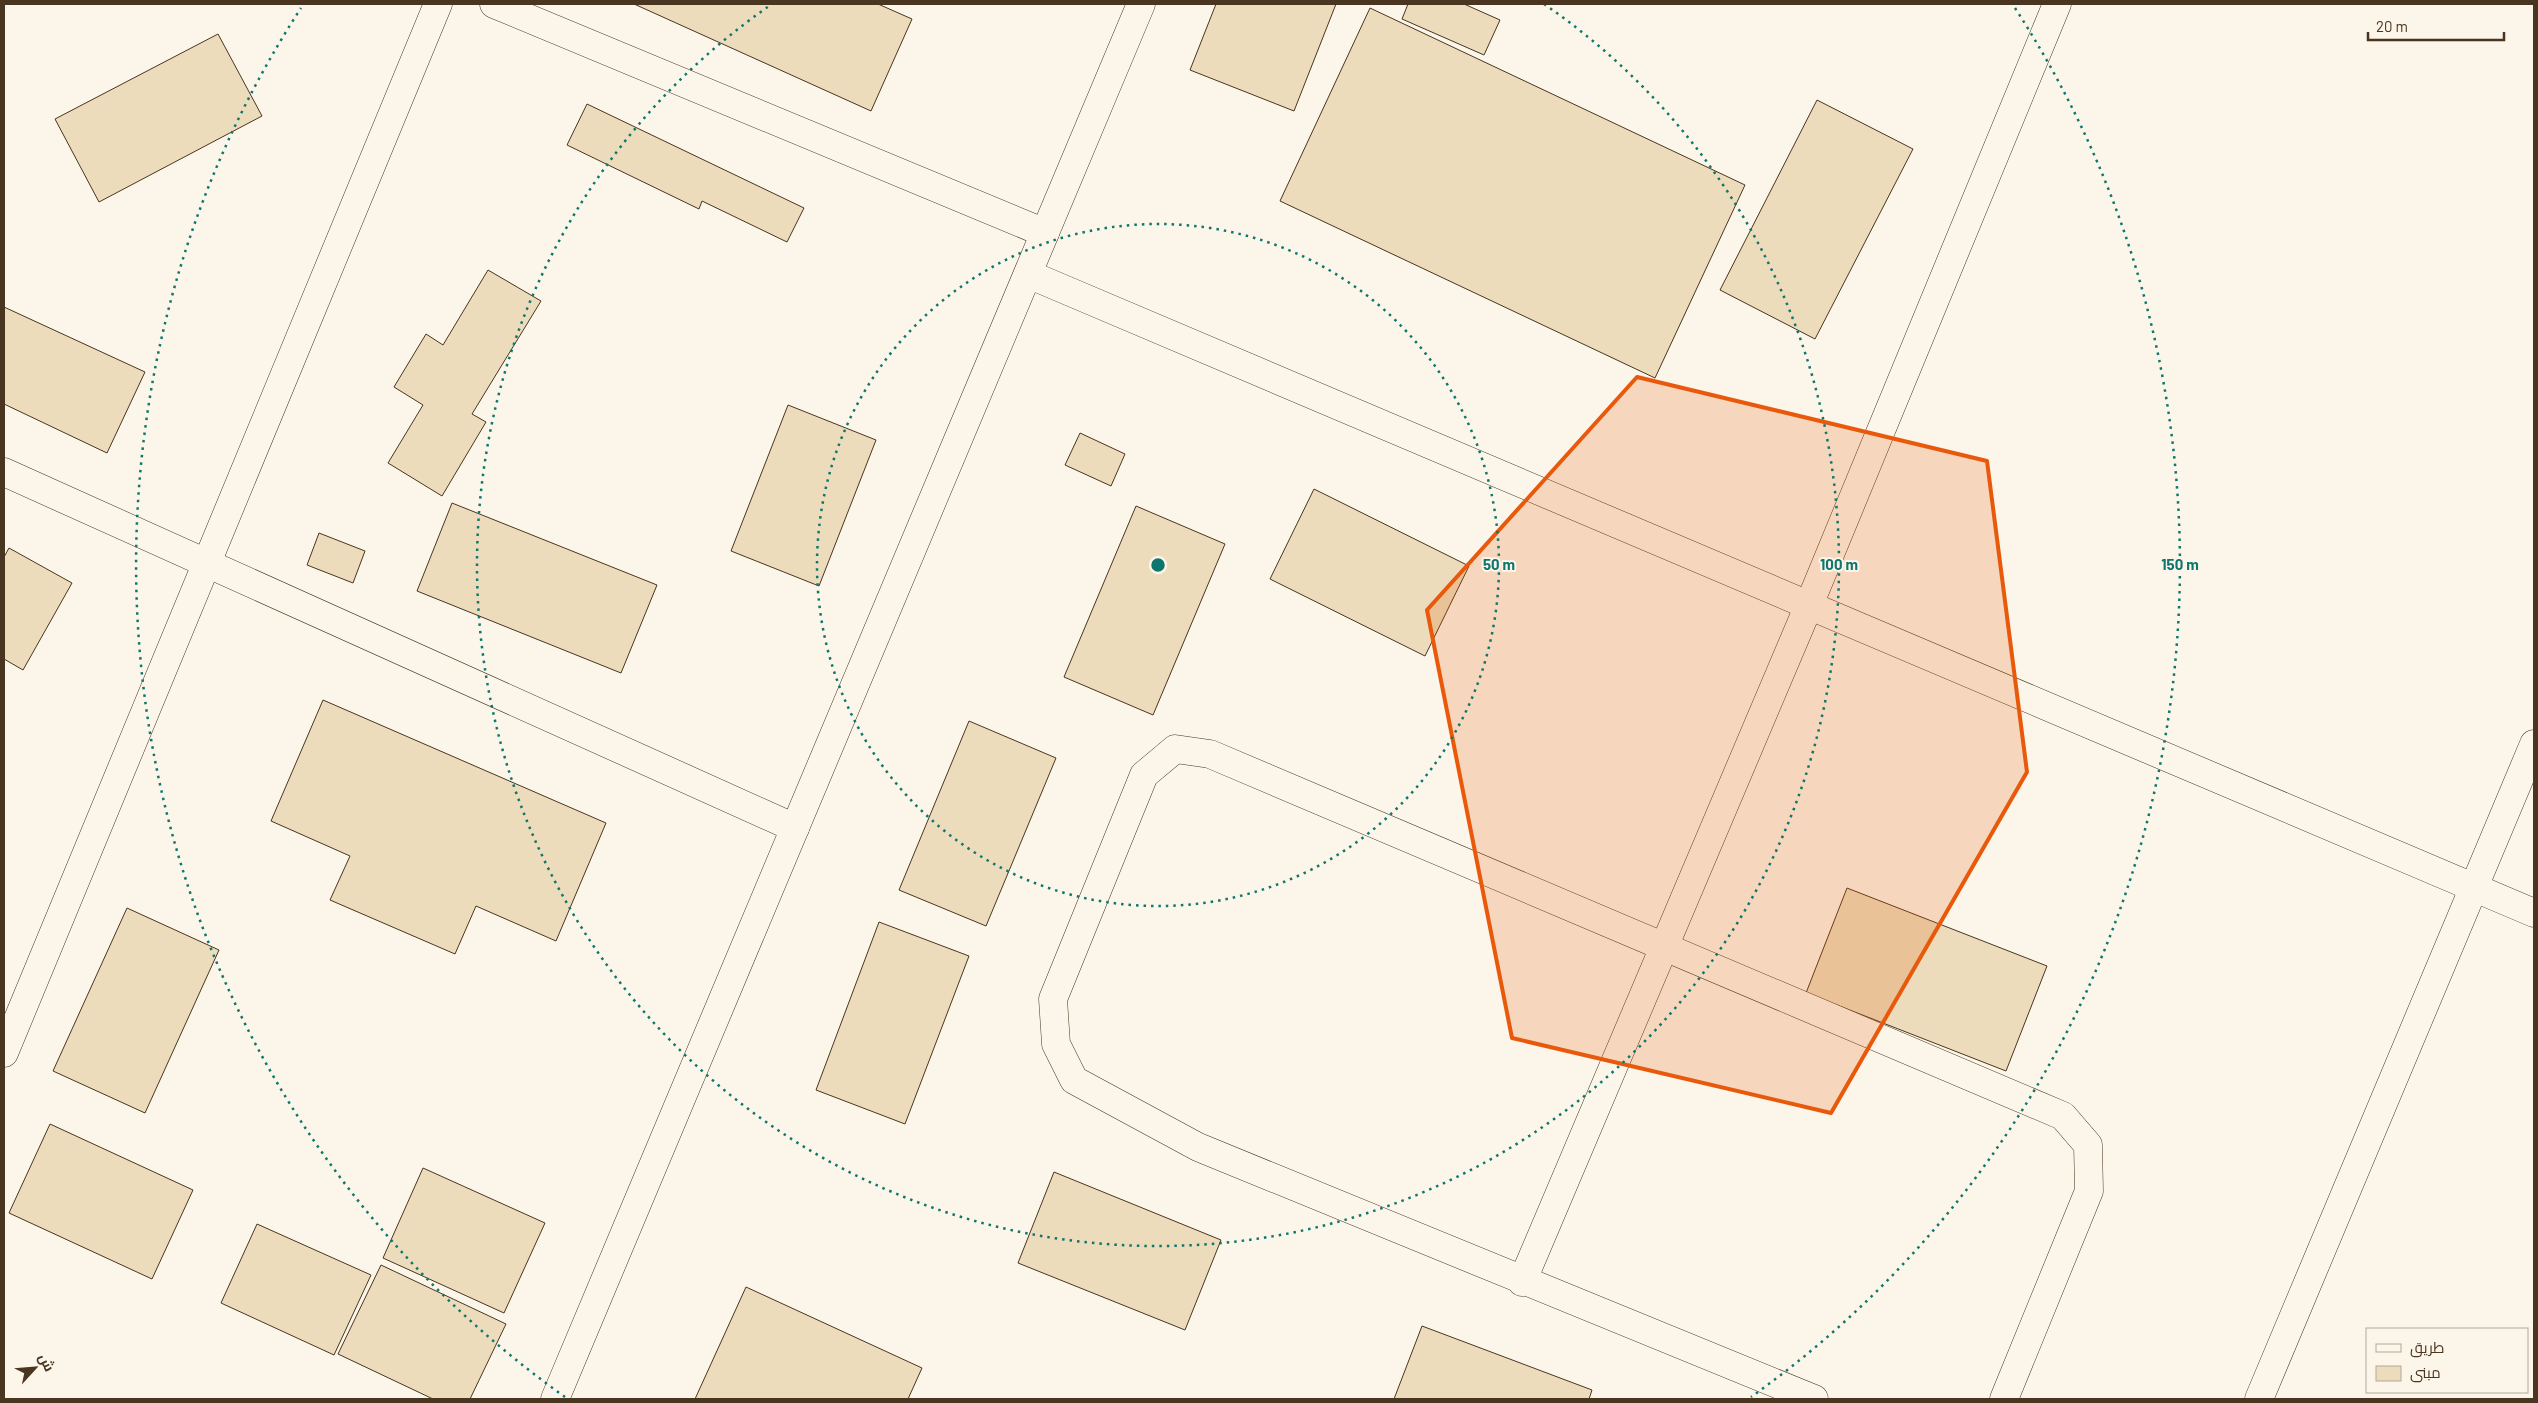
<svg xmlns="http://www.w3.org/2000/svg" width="2538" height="1403" font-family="Barlow,Cairo,sans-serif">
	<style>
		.building { fill: #ecdcbc; stroke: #4a3520 }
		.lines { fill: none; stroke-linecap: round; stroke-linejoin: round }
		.minor-casing { stroke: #4a3520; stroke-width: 29 }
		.minor { stroke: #fbf6e9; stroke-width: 28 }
		.marked { fill: #e8590c; fill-opacity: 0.2; stroke: #e8590c; stroke-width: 4; stroke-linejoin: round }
		.ring { fill: none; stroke: #0f766e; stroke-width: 2.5; stroke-dasharray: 2.5 5 }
		.centre { fill: #0f766e; stroke: #fbf6e9; stroke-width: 2.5 }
		.ring-label { font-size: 15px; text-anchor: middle; font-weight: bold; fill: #0f766e; stroke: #fbf6e9; stroke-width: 4; stroke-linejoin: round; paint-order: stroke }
	</style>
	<rect width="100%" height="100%" fill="#fbf6e9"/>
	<g class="building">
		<polygon points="634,4 878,4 912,19 871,111"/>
		<polygon points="1216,4 1336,4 1294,111 1190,70"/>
		<polygon points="1408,4 1464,4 1500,20 1484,55 1402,19"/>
		<polygon points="1370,8 1745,185 1655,378 1280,201"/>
		<polygon points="218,34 262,116 99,202 55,119"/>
		<polygon points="1817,100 1913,149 1815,339 1720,290"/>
		<polygon points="587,104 804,208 787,242 702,201 699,209 567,145"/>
		<polygon points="488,270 541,301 472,414 486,422 442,496 388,463 423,405 394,387 426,334 443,345"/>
		<polygon points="4,307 145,372 107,453 4,404"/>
		<polygon points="788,405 876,440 819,586 731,551"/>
		<polygon points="1080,433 1125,454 1111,486 1065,465"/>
		<polygon points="1314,489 1469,566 1425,656 1270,579"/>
		<polygon points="452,503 657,585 621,673 417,591"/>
		<polygon points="1136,506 1225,544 1153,715 1064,677"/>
		<polygon points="319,533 365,551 353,583 307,565"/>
		<polygon points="9,548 72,583 23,670 4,659 4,557"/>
		<polygon points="323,700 606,823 556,941 476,906 455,954 330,900 350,856 271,821"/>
		<polygon points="969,721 1056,758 986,926 899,890"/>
		<polygon points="1847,888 2047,966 2006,1071 1806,993"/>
		<polygon points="127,908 219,950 145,1113 53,1071"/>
		<polygon points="879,922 969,956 905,1124 816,1090"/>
		<polygon points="50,1124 193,1190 152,1279 9,1213"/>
		<polygon points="423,1168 545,1223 504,1313 383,1258"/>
		<polygon points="1054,1172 1221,1240 1185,1330 1018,1263"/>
		<polygon points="257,1224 371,1275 334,1355 221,1303"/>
		<polygon points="381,1265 506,1324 470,1399 433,1399 338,1354"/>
		<polygon points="746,1287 922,1368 908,1399 695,1399"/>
		<polygon points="1422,1326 1592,1390 1589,1399 1394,1399"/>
	</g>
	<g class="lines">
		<g class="minor-casing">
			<g id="minor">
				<polyline points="494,4 1045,233"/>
				<polyline points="1028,274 2534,913"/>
				<polyline points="4,472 795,828"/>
				<polyline points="4,1053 438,4"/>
				<polyline points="1522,1282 1809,605 2057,4"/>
				<polyline points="555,1399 1141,4"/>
				<polyline points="1814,1399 1198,1147 1074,1080 1056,1044 1053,999 1144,775 1175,749 1210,754 2063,1116 2088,1145 2089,1191 2004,1399"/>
				<polyline points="2259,1399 2534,744"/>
			</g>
		</g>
		<use href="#minor" class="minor"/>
	</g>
	<path class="marked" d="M1637,377L1987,461L2027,772L1831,1113L1512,1038L1427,610Z"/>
	<g class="ring">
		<circle cx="1158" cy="565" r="341"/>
		<path d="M1544 4A681 681 0 1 1 772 4"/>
		<path d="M565 1397A1022 1022 0 0 1 301 8M2015 8A1022 1022 0 0 1 1751 1397"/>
	</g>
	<circle cx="1158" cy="565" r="8" class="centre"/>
	<g class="ring-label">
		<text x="1499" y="570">50 m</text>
		<text x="1839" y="570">100 m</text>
		<text x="2180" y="570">150 m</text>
	</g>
	<rect width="2538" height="1403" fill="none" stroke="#4a3520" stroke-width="10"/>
	<rect x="2366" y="1328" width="162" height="65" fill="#fbf6e9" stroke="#b4a999"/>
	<rect x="2376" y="1344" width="25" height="8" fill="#fbf6e9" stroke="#b4a999"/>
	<text x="2410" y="1353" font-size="15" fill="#4a3520">طريق</text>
	<rect x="2376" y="1366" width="25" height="15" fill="#ecdcbc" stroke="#b4a999"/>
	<text x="2410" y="1378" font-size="15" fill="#4a3520">مبنى</text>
	<g transform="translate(35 1368) rotate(64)" stroke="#fbf6e9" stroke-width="4" paint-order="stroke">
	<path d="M0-4L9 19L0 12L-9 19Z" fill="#4a3520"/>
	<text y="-8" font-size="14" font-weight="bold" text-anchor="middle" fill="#4a3520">ش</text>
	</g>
	<path d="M2368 32v8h136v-8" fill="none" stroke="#4a3520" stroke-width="2.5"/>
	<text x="2376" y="32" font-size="15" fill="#4a3520" stroke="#fbf6e9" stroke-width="4" paint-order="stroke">20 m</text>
</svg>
